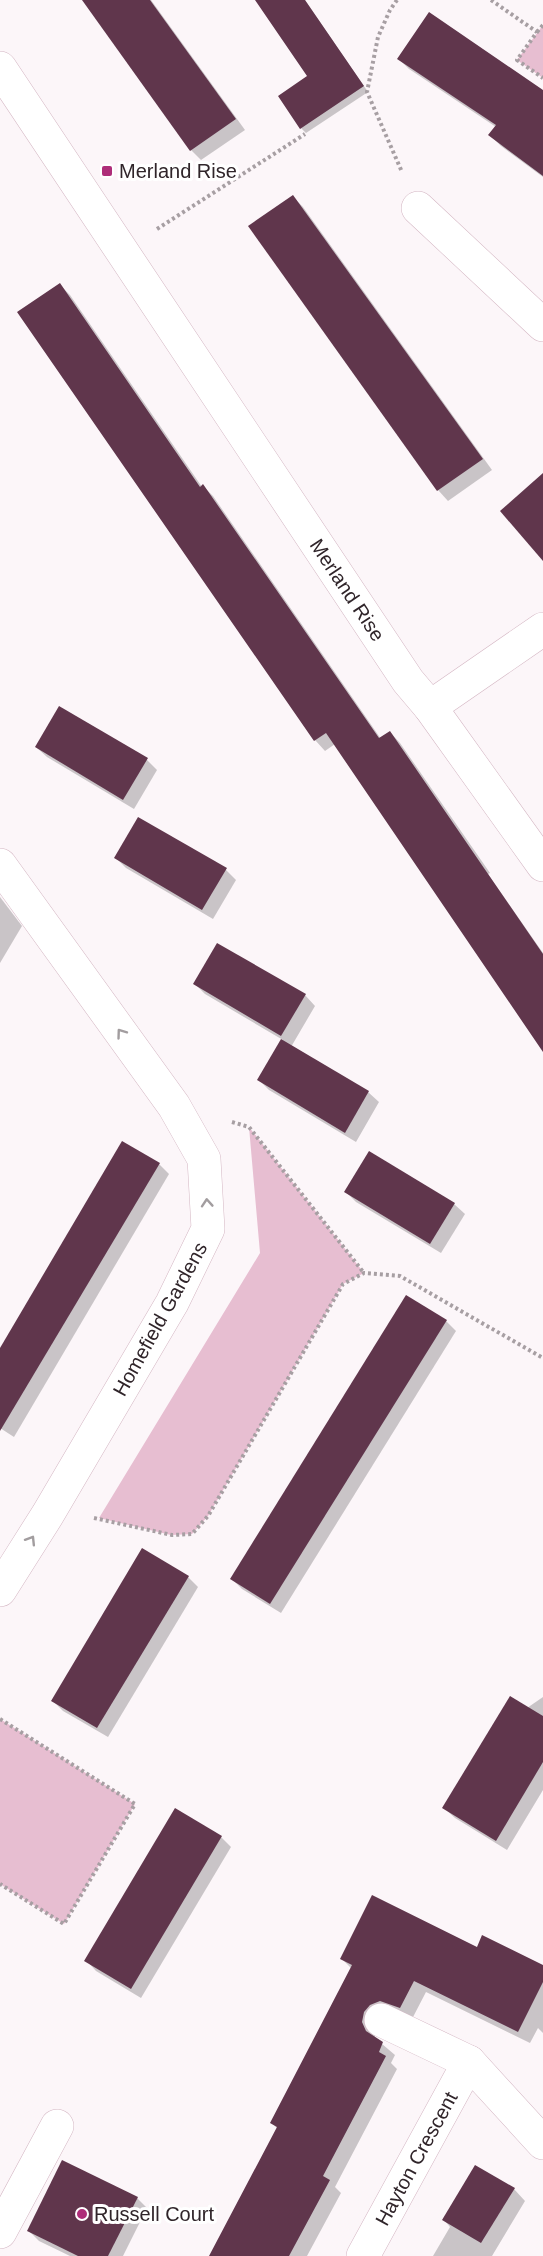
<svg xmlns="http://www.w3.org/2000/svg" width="543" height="2256" font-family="Helvetica,sans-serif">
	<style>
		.green { fill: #e7bed1 }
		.shadow { fill: #0003 }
		.building { fill: #60364c }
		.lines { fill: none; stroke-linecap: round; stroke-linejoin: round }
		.minor-casing { stroke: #d4b6c3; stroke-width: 34 }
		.path { stroke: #a79fa3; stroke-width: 4; stroke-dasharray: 3 3; stroke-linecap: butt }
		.minor { stroke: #fff; stroke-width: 33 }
		.oneway { stroke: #a29d9f }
		.poi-dot { fill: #ae2d79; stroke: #fff; stroke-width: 2 }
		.labels { text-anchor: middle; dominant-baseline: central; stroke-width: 6; stroke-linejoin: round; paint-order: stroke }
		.poi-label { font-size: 20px; fill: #30252a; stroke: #fff; text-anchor: start }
		.street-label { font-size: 20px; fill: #30252a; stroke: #fff }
	</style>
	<rect width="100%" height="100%" fill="#fcf6f9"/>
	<g class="green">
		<polygon points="543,25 543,78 517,60"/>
		<polygon points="249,1127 364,1273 343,1284 208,1516 192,1534 171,1535 99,1518 260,1253"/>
		<polygon points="0,1719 135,1804 64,1924 0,1884"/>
	</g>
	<g class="shadow">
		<polygon points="83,0 151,0 245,130 201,160 191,150"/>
		<polygon points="257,0 305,0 368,92 306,133 301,128 310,76"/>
		<polygon points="399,59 543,108 543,177 501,146 490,135 496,127 409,69"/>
		<polygon points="293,197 303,207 492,470 448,501 438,490"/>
		<polygon points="60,285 70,295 202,487 203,486 213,496 381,739 390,732 400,743 490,873 488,874 543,953 543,1047 335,744 325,751 315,740 19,312"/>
		<polygon points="36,747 147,760 157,770 134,809 47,757"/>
		<polygon points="116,858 226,870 236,880 213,919 126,868"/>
		<polygon points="0,897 22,926 0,963"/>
		<polygon points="195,984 305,995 315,1006 291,1047 368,1092 379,1102 356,1142 269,1090 259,1080 283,1040 205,994"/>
		<polygon points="159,1164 169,1174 14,1437 0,1428 0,1350"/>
		<polygon points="346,1192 454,1204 465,1214 441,1253 356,1202"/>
		<polygon points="446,1321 456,1331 281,1613 242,1589 232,1579"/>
		<polygon points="188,1577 198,1587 108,1737 63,1711 53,1701"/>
		<polygon points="543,1697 543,1790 507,1850 455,1818 444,1808 527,1708"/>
		<polygon points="221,1837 231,1847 141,1998 96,1971 86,1960"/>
		<polygon points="478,1949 543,1967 543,2033 538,2028 530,2043 426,1992 412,2019 375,2025 375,2038 395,2055 391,2063 397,2069 335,2187 341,2193 307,2256 225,2256 278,2129 272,2123 352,1969 342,1959"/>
		<polygon points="514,2189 525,2201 492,2256 433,2256 450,2227 444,2220"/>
		<polygon points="137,2198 147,2208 123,2256 70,2256 39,2241 29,2231"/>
	</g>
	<g class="building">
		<polygon points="82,0 150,0 236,119 190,151"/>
		<polygon points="255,0 305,0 364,86 300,129 278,96 307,76"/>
		<polygon points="429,12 543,90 543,176 488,135 496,125 397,59"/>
		<polygon points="293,195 483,459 437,491 248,226"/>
		<polygon points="60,283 200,487 203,484 379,738 390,731 543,954 543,1052 326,733 314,741 17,312"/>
		<polygon points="543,473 543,561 500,511"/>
		<polygon points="59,706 148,758 123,800 35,747"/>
		<polygon points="138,817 227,868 202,910 114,858"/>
		<polygon points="217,943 306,994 281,1036 193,984"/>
		<polygon points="281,1039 369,1091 345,1133 257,1080"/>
		<polygon points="122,1141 160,1163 0,1431 0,1348"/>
		<polygon points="369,1151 455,1203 430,1244 344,1192"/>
		<polygon points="406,1295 447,1320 270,1604 230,1579"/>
		<polygon points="142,1548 189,1576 97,1728 51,1701"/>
		<polygon points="510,1696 543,1716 543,1762 496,1841 442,1808"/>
		<polygon points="175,1808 222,1836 131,1989 84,1961"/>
		<polygon points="372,1895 477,1947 482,1935 543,1965 543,1982 518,2032 414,1981 400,2008 380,2001 370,2005 364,2012 362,2022 366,2031 383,2042 379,2052 386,2056 323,2176 330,2180 289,2256 209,2256 277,2127 270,2123 352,1965 340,1959"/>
		<polygon points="62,2160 138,2197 108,2256 78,2256 27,2231"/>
		<polygon points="475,2165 515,2188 481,2243 442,2220"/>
	</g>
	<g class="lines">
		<g class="minor-casing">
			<g id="minor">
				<path id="s1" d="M0,68L408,681L430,707L543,865"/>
				<polyline points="418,208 543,325"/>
				<polyline points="430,707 543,629"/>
				<polyline points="0,865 174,1106 204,1159 208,1229 172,1303 48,1514 0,1590"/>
				<polyline points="381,2020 469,2062"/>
				<polyline points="0,2232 57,2126"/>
				<path id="s2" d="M363,2256L469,2062L543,2143"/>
			</g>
		</g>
		<g class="path">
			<polyline points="397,0 390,10 378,37 367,92 402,172"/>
			<polyline points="491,0 537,32 517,60 543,78"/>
			<polyline points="537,32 543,25"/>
			<polyline points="157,229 305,134"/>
			<polyline points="232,1122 249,1127 364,1273"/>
			<polyline points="94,1518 172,1535 192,1534 208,1516 343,1284 364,1273 400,1276 543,1358"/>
			<polyline points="0,1719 135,1804 64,1924 0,1884"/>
		</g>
		<use href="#minor" class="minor"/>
	</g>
	<defs><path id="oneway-chevron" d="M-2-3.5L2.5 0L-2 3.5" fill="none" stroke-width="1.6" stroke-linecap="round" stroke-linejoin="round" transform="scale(1.5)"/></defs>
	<g class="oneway">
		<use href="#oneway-chevron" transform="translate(121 1033) rotate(-126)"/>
		<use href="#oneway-chevron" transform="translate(207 1203) rotate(-94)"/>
		<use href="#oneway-chevron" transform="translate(31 1540) rotate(-58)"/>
	</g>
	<g class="poi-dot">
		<rect x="101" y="165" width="12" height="12" rx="3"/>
		<circle cx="82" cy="2214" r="6"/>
	</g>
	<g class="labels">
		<g class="poi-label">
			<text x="119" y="171">Merland Rise</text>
			<text x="94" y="2214">Russell Court</text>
		</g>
		<g class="street-label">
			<text stroke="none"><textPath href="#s1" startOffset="627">Merland Rise</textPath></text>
			<text transform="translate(160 1319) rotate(-61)">Homefield Gardens</text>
			<text stroke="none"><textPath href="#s2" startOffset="111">Hayton Crescent</textPath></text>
		</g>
	</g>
</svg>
